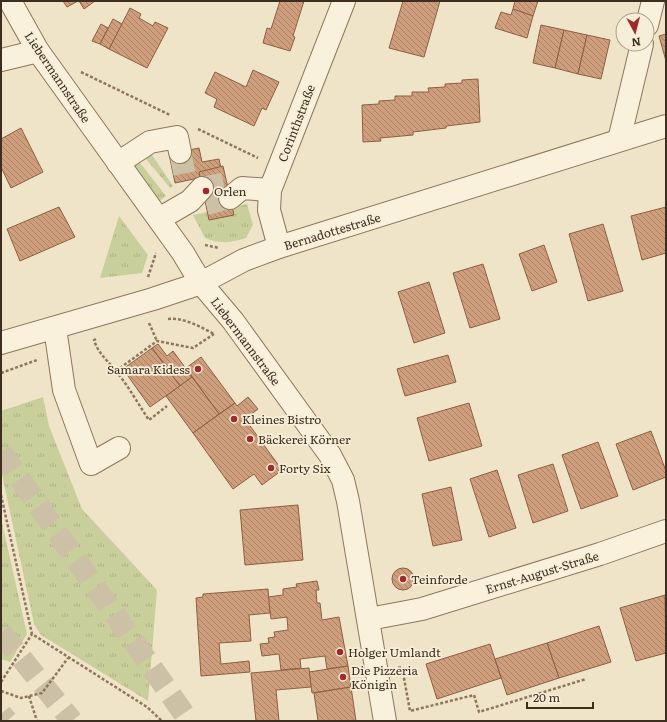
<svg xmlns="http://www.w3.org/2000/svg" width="667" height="722" font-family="Literata,serif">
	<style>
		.grass { fill: url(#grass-tufts) }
		.building { fill: url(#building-back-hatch); stroke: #8d5f41 }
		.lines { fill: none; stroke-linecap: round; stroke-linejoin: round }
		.minor-tunnel { stroke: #ccc0a6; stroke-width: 22; stroke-dasharray: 22 11; stroke-linecap: butt }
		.highway-tunnel { stroke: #ccc0a6; stroke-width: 22; stroke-dasharray: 22 11; stroke-linecap: butt }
		.minor-casing { stroke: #8d765c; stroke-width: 24 }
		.path { stroke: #8d765c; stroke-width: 2.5; stroke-dasharray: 3 2; stroke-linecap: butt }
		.minor { stroke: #faf1dc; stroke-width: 22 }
		.poi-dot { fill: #9e2a2b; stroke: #f7eed8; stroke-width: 1.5 }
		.labels { text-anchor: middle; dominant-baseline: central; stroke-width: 3.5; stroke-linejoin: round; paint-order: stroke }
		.street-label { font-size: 12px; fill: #3d2e20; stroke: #f7eed8 }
		.poi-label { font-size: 12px; fill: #3d2e20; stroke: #f7eed8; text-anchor: start }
	</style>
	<defs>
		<pattern id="grass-tufts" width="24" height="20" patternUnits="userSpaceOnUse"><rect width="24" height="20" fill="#c9cf9b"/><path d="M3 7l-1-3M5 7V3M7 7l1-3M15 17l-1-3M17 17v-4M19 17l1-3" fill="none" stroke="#aeb285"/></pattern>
		<pattern id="building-back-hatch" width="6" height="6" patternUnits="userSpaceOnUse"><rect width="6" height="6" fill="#cf9f7d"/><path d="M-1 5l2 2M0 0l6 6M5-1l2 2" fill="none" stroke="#a98266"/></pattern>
	</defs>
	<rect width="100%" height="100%" fill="#f0e4c8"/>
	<g class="grass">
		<polygon points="148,149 173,186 170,188 142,154"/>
		<polygon points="137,159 166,196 157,203 129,165"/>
		<path d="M247,204L253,225L246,238C232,243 219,244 205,238L193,215Z"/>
		<polygon points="119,216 148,255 142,273 100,278"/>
		<polygon points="43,397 49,426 82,509 157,590 148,701 41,635 34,624 1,470 1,411"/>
		<polygon points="1,518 27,634 10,662 1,659"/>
	</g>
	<g class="building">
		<polygon points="63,1 78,1 67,7"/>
		<polygon points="79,1 95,1 84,9"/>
		<polygon points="280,1 304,1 293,36 295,37 290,51 263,43 267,28 271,29"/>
		<polygon points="403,1 440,1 424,57 389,48"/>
		<polygon points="515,1 538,1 533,16 513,9"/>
		<polygon points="130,8 141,14 139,18 153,26 155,22 168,28 147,68 109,49"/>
		<polygon points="513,9 533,16 527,38 495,28 501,12 511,15"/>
		<polygon points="113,19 122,24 109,49 100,44"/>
		<polygon points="101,24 108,28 100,44 92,41"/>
		<polygon points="541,25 564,30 555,68 533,63"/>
		<polygon points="564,30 587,35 578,74 555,68"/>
		<polygon points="666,34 666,61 659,36"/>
		<polygon points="587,35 610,40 601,79 578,74"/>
		<polygon points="253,70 279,82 266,110 262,108 254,126 214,107 217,99 205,93 215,72 246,87"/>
		<polygon points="478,79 480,122 446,126 446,128 413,132 413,135 380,138 381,141 363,142 362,105 379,104 379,101 395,100 395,96 412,96 412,92 429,92 428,88 445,87 445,84 462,83 462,80"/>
		<polygon points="21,128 43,172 11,188 1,167 1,139"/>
		<polygon points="199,148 202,162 219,159 222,173 175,183 169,154"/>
		<polygon points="223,166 234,215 209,220 199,172"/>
		<polygon points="59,207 75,237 20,261 7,229"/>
		<polygon points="666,207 666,253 642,260 631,216"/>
		<polygon points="603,224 623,291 588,301 569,234"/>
		<polygon points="544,245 557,282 532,291 519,254"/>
		<polygon points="483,264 500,319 470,328 453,273"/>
		<polygon points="429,282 445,333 414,343 398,292"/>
		<polygon points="158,344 167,356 173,351 192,377 180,386 152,348"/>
		<polygon points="152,348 180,386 150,407 123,369"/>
		<polygon points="448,355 456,382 405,396 397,369"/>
		<polygon points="201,357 235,403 219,414 186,368"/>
		<polygon points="192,377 219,414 193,433 166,396"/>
		<polygon points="248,397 258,409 245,419 282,470 262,485 254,474 233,489 193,433 235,403 237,406"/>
		<polygon points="469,403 482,446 429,461 417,418"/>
		<polygon points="651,431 666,471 666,477 633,490 616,444"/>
		<polygon points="598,442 618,496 581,509 562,455"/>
		<polygon points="553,464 568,511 533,523 518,475"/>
		<polygon points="497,470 516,528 489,537 470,479"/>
		<polygon points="451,487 462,540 433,546 422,494"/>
		<polygon points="298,505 303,560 245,565 240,510"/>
		<circle cx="403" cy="579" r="11"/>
		<polygon points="317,581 319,590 316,590 317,603 320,603 322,620 339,617 348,666 327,669 325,656 300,659 301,668 281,670 279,654 262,656 260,644 269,643 268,638 275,637 274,632 288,630 287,617 271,619 268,597 283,595 283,589 297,587 296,584"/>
		<polygon points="268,589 270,613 249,615 251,641 219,643 221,664 249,661 250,672 201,676 196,598 203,597 203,594"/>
		<polygon points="665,595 666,653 636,661 620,608"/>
		<polygon points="599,626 611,662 559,678 547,643"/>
		<polygon points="547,643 559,678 507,695 495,659"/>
		<polygon points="490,644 501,678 437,699 426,664"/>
		<polygon points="348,666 351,687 312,693 309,672"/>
		<polygon points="309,668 311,687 276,690 279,721 256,721 251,673"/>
		<polygon points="351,687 356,721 318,721 314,693"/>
	</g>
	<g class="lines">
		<g class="minor-tunnel">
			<polyline points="180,152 186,181"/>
			<polyline points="202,188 227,183"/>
			<polyline points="206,204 230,198"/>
		</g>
		<g class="highway-tunnel">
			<polyline points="1,452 189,721"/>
			<polyline points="1,633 72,721"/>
			<polyline points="1,714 7,721"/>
		</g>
		<g class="minor-casing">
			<g id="minor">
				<polyline points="10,1 38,51 183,253 201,283 233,321 330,455 343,480 348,501 385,721"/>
				<polyline points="647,25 653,1"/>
				<polyline points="1,60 38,51"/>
				<polyline points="619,140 642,44"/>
				<polyline points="118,163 150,142 177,137 180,152"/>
				<polyline points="230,198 242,188 270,190"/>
				<polyline points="159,219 190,201 202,188"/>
				<polyline points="279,247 269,210 270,190 344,1"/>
				<polyline points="55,328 64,390 91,464 119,448"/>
				<polyline points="1,343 153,299 201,283 244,260 279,247 666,126"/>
				<polyline points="369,619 422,609 600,554 666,531"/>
			</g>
		</g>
		<g class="path">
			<polyline points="81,72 170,115"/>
			<polyline points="198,129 258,158"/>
			<polyline points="205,245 219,248"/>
			<polyline points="148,277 156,253"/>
			<path d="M168,319C183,317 201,327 214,334"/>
			<polyline points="149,323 157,341"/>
			<path d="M96,339L94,340C98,353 107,360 115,370C128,385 138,404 149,420L167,406"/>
			<polyline points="116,371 157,341 193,348 214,334"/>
			<polyline points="1,373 37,360"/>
			<polyline points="1,495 32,634 147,707 162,721"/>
			<polyline points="398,668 402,667 410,711 474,695 479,712 586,679"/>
			<polyline points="1,682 32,634"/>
			<polyline points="1,691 21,698 42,693 68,658"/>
			<polyline points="29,696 37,721"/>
		</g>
		<use href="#minor" class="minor"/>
	</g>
	<g class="poi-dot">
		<circle cx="206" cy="191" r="4"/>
		<circle cx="198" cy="369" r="4"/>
		<circle cx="234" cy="419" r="4"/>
		<circle cx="250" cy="439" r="4"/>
		<circle cx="271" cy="468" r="4"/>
		<circle cx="403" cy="579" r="4"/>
		<circle cx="340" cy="652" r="4"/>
		<circle cx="343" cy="677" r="4"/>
	</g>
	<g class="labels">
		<g class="street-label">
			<text transform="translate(58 77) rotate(56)">Liebermannstraße</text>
			<text transform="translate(296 123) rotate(-69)">Corinthstraße</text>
			<text transform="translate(332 231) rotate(-17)">Bernadottestraße</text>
			<text transform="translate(246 341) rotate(53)">Liebermannstraße</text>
			<text transform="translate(542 572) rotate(-17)">Ernst-August-Straße</text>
		</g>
		<g class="poi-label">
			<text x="214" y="191">Orlen</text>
			<text x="190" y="369" text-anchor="end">Samara Kidess</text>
			<text x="242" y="419">Kleines Bistro</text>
			<text x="258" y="439">Bäckerei Körner</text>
			<text x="279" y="468">Forty Six</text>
			<text x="411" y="579">Teinforde</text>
			<text x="348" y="652">Holger Umlandt</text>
			<text x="351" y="670">Die Pizzeria<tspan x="351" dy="14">Königin</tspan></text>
		</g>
	</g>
	<rect width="667" height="722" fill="none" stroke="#3d2e20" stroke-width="4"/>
	<g transform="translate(635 32) rotate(173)"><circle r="19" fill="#f7eed8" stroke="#ada18e"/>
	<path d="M0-3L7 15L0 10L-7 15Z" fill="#9e2a2b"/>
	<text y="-6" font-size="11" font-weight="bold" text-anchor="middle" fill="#3d2e20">N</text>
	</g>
	<path d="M527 702v6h66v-6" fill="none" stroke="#3d2e20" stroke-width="2"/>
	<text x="533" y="702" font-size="12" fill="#3d2e20" stroke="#f7eed8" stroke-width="3" paint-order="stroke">20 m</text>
</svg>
